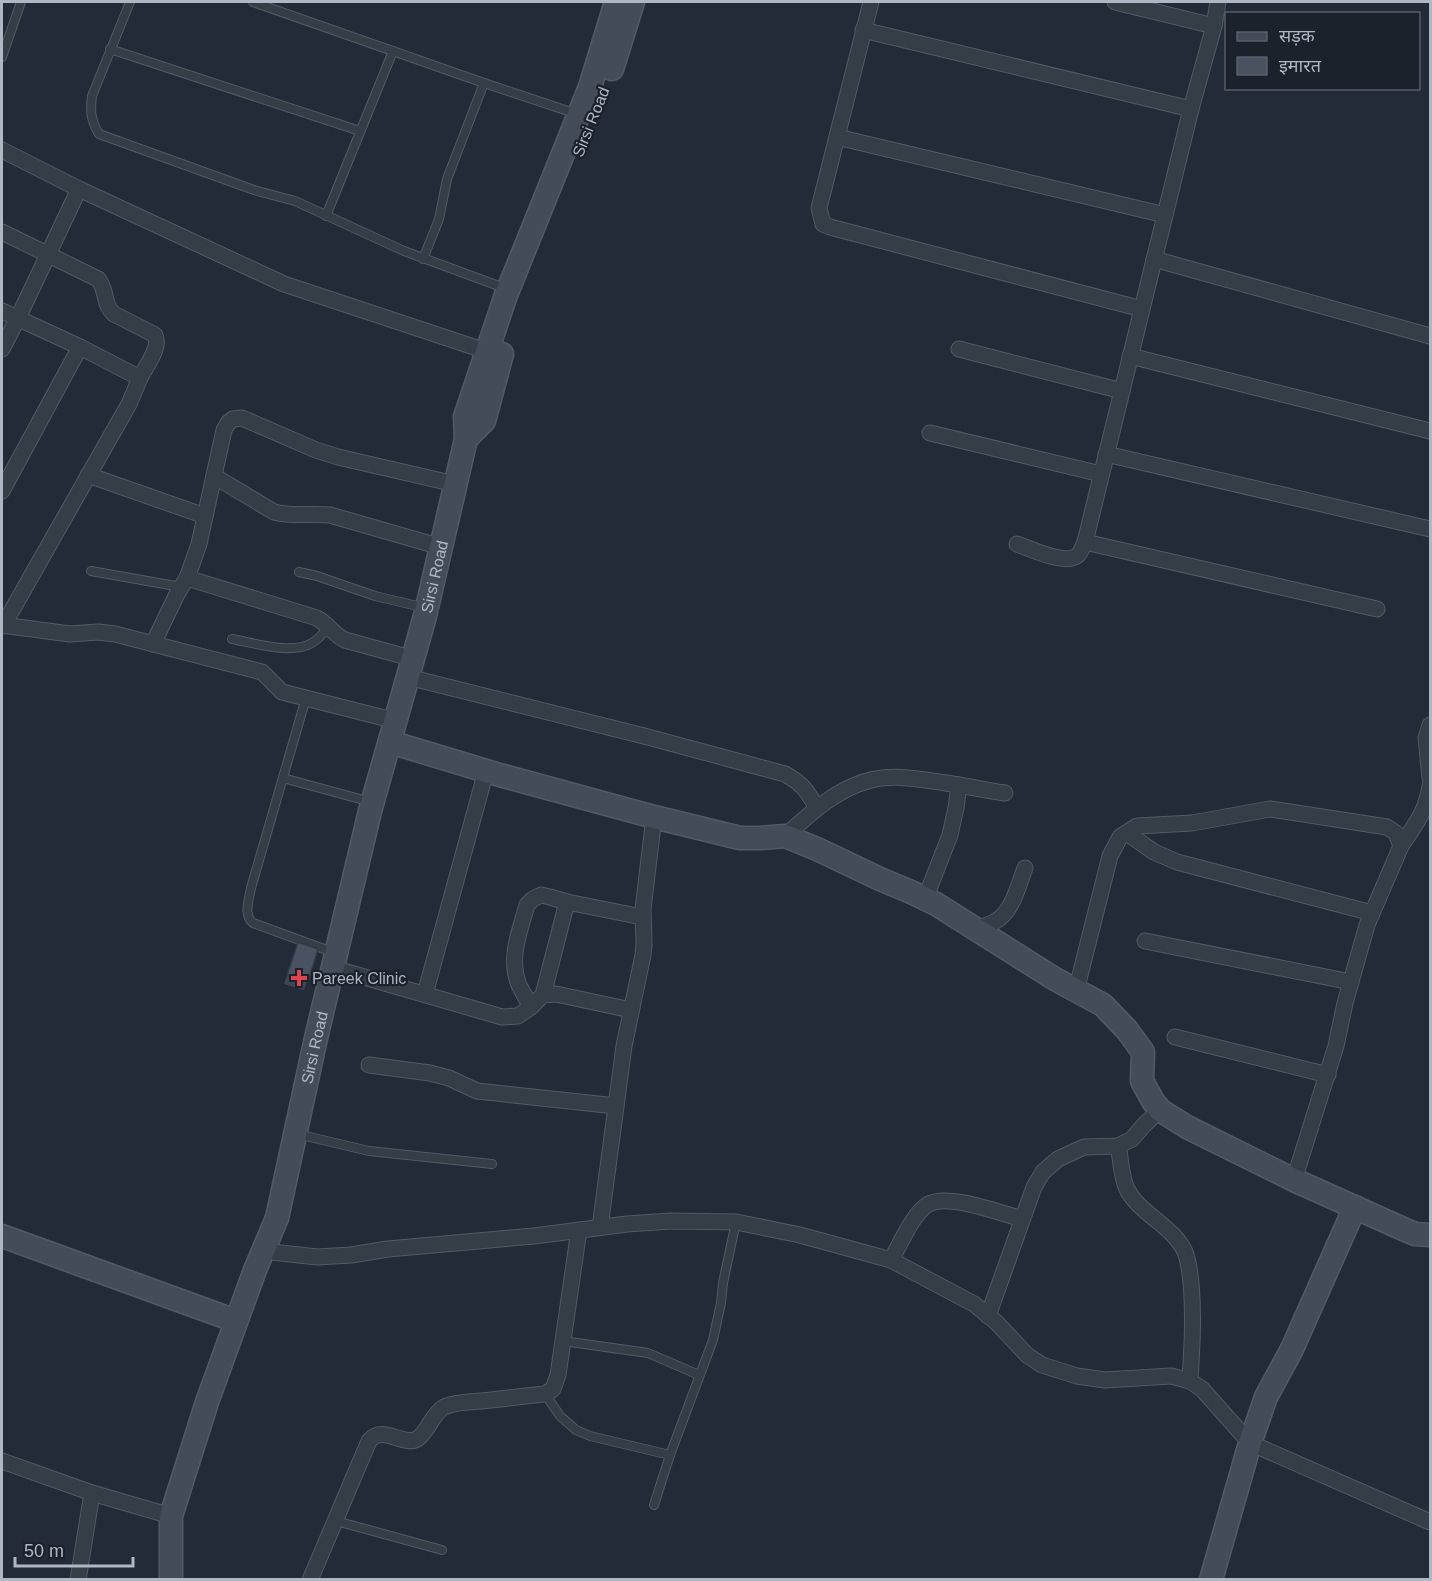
<svg xmlns="http://www.w3.org/2000/svg" width="1432" height="1581" font-family="Arial,'Noto Sans Devanagari',sans-serif">
	<style>
		.lines { fill: none; stroke-linecap: round; stroke-linejoin: round }
		.lane-casing { stroke: #535a65; stroke-width: 10 }
		.street-casing { stroke: #535a65; stroke-width: 17 }
		.secondary-casing { stroke: #535a65; stroke-width: 25 }
		.lane { stroke: #353d47; stroke-width: 8 }
		.street { stroke: #353d47; stroke-width: 15 }
		.secondary { stroke: #444c5a; stroke-width: 22 }
		.wall { fill: #3e4753 }
		.building { fill: #485261; stroke: #323944; stroke-width: 1.5 }
		.health-dot { fill: #e0444e; stroke: #1b222c; stroke-width: 2 }
		.labels { text-anchor: middle; dominant-baseline: central; stroke-width: 4.5; stroke-linejoin: round; paint-order: stroke }
		.street-label { font-size: 16px; fill: #b0b7c4; stroke: #1b222c }
		.poi-label { font-size: 16px; fill: #b0b7c4; stroke: #1b222c; text-anchor: start }
	</style>
	<rect width="100%" height="100%" fill="#222b37"/>
	<g class="lines">
		<g class="lane-casing">
			<g id="lane">
				<path d="M130,2L92,96C90,111 91,121 99,134L254,190L295,201L404,251L507,289"/>
				<polyline points="253,2 484,83 577,114"/>
				<polyline points="110,49 360,131"/>
				<polyline points="2,57 21,2"/>
				<polyline points="326,216 393,51"/>
				<polyline points="423,259 439,219 447,179 484,83"/>
				<polyline points="91,571 181,587"/>
				<polyline points="299,572 317,576 375,596 426,608"/>
				<path d="M232,639C255,643 291,655 312,643C319,639 324,632 329,627"/>
				<path d="M306,698L251,888C249,900 243,915 253,923L335,953"/>
				<polyline points="283,778 371,802"/>
				<polyline points="297,1134 369,1151 492,1164"/>
				<polyline points="563,1341 648,1353 699,1375"/>
				<polyline points="545,1394 560,1416 576,1430 590,1436 670,1455"/>
				<polyline points="654,1505 670,1455 713,1340 721,1303 723,1283 736,1222"/>
				<polyline points="336,1521 442,1550"/>
			</g>
		</g>
		<g class="street-casing">
			<g id="street">
				<polyline points="871,2 819,208 823,224 830,227 1142,309"/>
				<polyline points="1115,2 1214,26"/>
				<polyline points="863,30 1191,109"/>
				<polyline points="837,137 1165,215"/>
				<polyline points="2,150 79,189 284,284 495,354"/>
				<path d="M2,232L98,279C108,291 102,303 114,314L155,335C161,348 146,366 140,378"/>
				<polyline points="1154,259 1430,336"/>
				<polyline points="2,311 80,347 140,378 129,404 3,626"/>
				<polyline points="2,349 18,318 79,189"/>
				<polyline points="959,349 1122,391"/>
				<polyline points="1130,356 1430,431"/>
				<polyline points="930,433 1101,474"/>
				<polyline points="1106,454 1430,529"/>
				<polyline points="88,475 205,516"/>
				<path d="M214,476L274,512C292,517 312,513 330,515L441,547"/>
				<polyline points="2,491 80,347"/>
				<polyline points="1085,542 1377,609"/>
				<path d="M1017,544C1031,549 1066,566 1078,555C1081,552 1083,546 1085,542L1191,109L1214,26L1218,2"/>
				<path d="M187,578L317,618C328,624 334,635 345,640L414,659"/>
				<polyline points="2,625 70,634 98,632 115,634 262,672 282,692 396,721"/>
				<polyline points="153,644 177,594 187,578 199,544 224,430 228,423 233,419 242,418 316,450 338,457 455,484"/>
				<path d="M408,677L644,736L785,774C803,784 807,791 817,808"/>
				<polyline points="1430,725 1426,738 1430,778"/>
				<polyline points="1127,833 1154,852 1177,862 1372,913"/>
				<path d="M785,836C809,815 834,791 864,782C892,773 919,779 946,783C966,786 986,790 1005,793"/>
				<path d="M1401,846C1415,825 1426,812 1430,786"/>
				<polyline points="925,899 950,835 956,808 959,785"/>
				<path d="M975,929C981,927 988,925 994,922C1013,912 1018,886 1025,868"/>
				<polyline points="1145,941 1351,982"/>
				<polyline points="333,968 502,1017 518,1016 531,1007 543,995 556,994 631,1010"/>
				<polyline points="1076,991 1110,856 1120,837 1137,826 1192,823 1270,809 1387,827 1396,833 1401,846 1367,925 1345,1003 1336,1046 1294,1180"/>
				<polyline points="425,994 486,771"/>
				<polyline points="543,995 567,902"/>
				<path d="M531,1007C527,1000 523,993 519,985C508,958 520,931 527,905L533,899L541,895L550,897L567,902L642,917"/>
				<polyline points="1175,1037 1328,1075"/>
				<polyline points="369,1065 430,1073 449,1078 477,1091 616,1106"/>
				<path d="M1118,1146C1121,1159 1121,1174 1126,1187C1138,1214 1173,1225 1185,1252C1189,1262 1190,1273 1191,1283C1194,1316 1192,1348 1190,1381"/>
				<polyline points="600,1227 624,1046 643,955 644,944 643,909 654,817"/>
				<polyline points="263,1251 317,1257 351,1255 388,1249 534,1236 627,1224 671,1221 736,1222 800,1235 891,1260 974,1304 996,1322 1027,1355 1042,1365 1077,1376 1105,1380 1171,1376 1190,1381 1202,1389 1250,1443 1430,1522"/>
				<path d="M891,1260C900,1245 912,1215 927,1205C946,1192 1000,1213 1022,1219"/>
				<polyline points="988,1316 1034,1187 1043,1172 1058,1159 1084,1147 1118,1146 1132,1139 1144,1125 1160,1110"/>
				<polyline points="2,1461 92,1493 171,1516"/>
				<polyline points="78,1580 92,1493"/>
				<path d="M310,1580L369,1441C383,1424 403,1447 417,1439C428,1432 432,1414 444,1407C455,1402 469,1402 481,1401C502,1399 524,1396 545,1394L553,1389L558,1375L579,1230"/>
			</g>
		</g>
		<g class="secondary-casing">
			<g id="secondary">
				<polyline points="612,69 633,2"/>
				<polyline points="466,439 484,421 502,354"/>
				<polyline points="390,742 496,774 654,817 740,838 760,838 785,836 817,849 880,879 911,892 936,904 1055,979 1103,1005 1127,1030 1143,1052 1142,1081 1153,1101 1160,1110 1187,1127 1294,1180 1401,1228 1415,1234 1430,1235"/>
				<polyline points="2,1236 236,1321"/>
				<path id="s1" d="M171,1580V1516L207,1402L255,1270L277,1218L316,1038L370,811L425,616L466,439L465,417L506,295L590,87L616,2"/>
				<polyline points="1211,1580 1250,1443 1266,1397 1292,1349 1355,1207"/>
			</g>
		</g>
		<use href="#lane" class="lane"/>
		<use href="#street" class="street"/>
		<use href="#secondary" class="secondary"/>
	</g>
	<polygon class="wall" points="298,942 318,949 304,990 284,984"/>
	<polygon class="building" points="298,942 318,949 308,982 287,975"/>
	<path class="health-dot" d="M296 969h6v6h6v6h-6v6h-6v-6h-6v-6h6z"/>
	<g class="labels">
		<g class="street-label">
			<text transform="translate(591 122) rotate(-68)">Sirsi Road</text>
			<text stroke="none"><textPath href="#s1" startOffset="1041">Sirsi Road</textPath></text>
			<text stroke="none"><textPath href="#s1" startOffset="555">Sirsi Road</textPath></text>
		</g>
		<g class="poi-label">
			<text x="312" y="978">Pareek Clinic</text>
		</g>
	</g>
	<rect width="1432" height="1581" fill="none" stroke="#b0b7c4" stroke-width="6"/>
	<rect x="1225" y="12" width="195" height="78" fill="#1b222c" stroke="#575e69" stroke-width="1.5"/>
	<rect x="1237" y="32" width="30" height="9" fill="#444c5a" stroke="#575e69" stroke-width="1.5"/>
	<text x="1279" y="42" font-size="18" fill="#b0b7c4">सड़क</text>
	<rect x="1237" y="57" width="30" height="18" fill="#485261" stroke="#575e69" stroke-width="1.5"/>
	<text x="1279" y="72" font-size="18" fill="#b0b7c4">इमारत</text>
	<path d="M15 1557v9h118v-9" fill="none" stroke="#b0b7c4" stroke-width="3"/>
	<text x="24" y="1557" font-size="18" fill="#b0b7c4" stroke="#1b222c" stroke-width="4.5" paint-order="stroke">50 m</text>
</svg>
